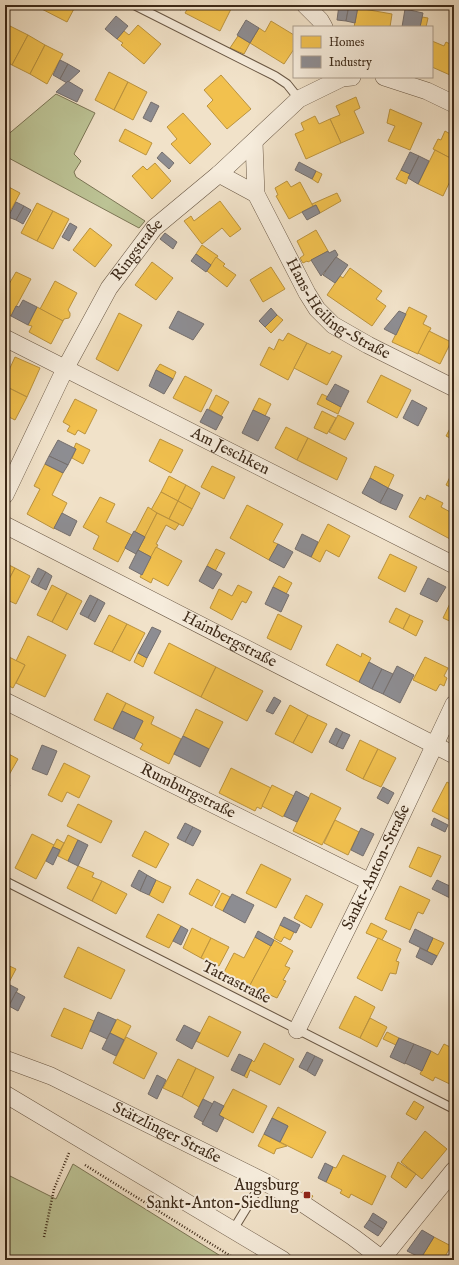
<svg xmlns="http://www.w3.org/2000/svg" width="459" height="1265" font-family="'IM FELL English',serif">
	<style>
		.green { fill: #bcc395; stroke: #7c7656 }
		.homes { fill: #f2c14e; stroke: #bb933e }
		.industry { fill: #8d8d92; stroke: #756f6d }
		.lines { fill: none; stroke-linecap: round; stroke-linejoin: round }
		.lane-casing { stroke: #695744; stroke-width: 10 }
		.street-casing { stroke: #695744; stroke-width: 18 }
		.path { stroke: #3c2918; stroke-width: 2.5; stroke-dasharray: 1 2; stroke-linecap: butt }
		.lane { stroke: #f6ecdc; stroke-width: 8 }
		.street { stroke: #f6ecdc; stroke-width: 17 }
		.poi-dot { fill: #8f2418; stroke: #f6ecdc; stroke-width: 1.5 }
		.labels { text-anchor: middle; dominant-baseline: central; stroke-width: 4; stroke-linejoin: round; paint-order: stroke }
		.street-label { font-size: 16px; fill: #3c2918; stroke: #f6ecdc }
		.poi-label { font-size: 16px; fill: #3c2918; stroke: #f6ecdc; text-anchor: end }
	</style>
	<rect width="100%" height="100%" fill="#f1e2c9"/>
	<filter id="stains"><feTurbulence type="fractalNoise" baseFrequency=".005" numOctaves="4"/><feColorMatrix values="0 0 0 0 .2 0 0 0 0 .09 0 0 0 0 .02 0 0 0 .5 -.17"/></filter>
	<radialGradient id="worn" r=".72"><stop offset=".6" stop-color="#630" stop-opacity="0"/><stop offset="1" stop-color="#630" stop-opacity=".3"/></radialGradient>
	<g class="green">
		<polygon points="56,94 95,113 74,154 81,161 74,172 76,177 145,221 139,228 5,156 5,137"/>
		<polygon points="73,1164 227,1260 5,1260 5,1186 10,1176 56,1199"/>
	</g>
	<g class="homes">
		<polygon points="34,5 76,5 67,22"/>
		<polygon points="183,5 233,5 220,31 185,13 188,8"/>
		<polygon points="358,8 392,14 390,27 354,27"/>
		<polygon points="422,17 428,18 426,27 420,27"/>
		<polygon points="271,21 294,35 294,49 284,64 250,43 259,28 265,32"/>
		<polygon points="5,23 10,26 5,34"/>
		<polygon points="138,25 161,44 144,64 121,45 123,43 117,39 124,31 129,35"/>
		<polygon points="10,26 28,35 12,65 5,61 5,34"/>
		<polygon points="28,35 45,45 30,74 12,65"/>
		<polygon points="238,36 250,43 244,54 230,48"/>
		<polygon points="432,41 444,46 446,42 454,46 454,64 450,75 432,67"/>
		<polygon points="45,45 63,54 47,84 30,74"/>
		<polygon points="109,72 128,82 114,110 95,100"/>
		<polygon points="221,75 251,109 227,129 207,106 213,100 204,90"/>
		<polygon points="128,82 147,92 133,120 114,110"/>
		<polygon points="356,97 360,108 354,111 364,133 341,143 330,119 340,115 336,106"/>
		<polygon points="390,109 422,123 410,150 388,141 395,126 387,123"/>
		<polygon points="183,113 211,144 190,164 171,144 177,139 167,127"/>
		<polygon points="315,116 319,124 330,119 341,143 306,159 295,134 304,130 301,123"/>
		<polygon points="125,129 152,143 146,155 119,141"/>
		<polygon points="445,131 454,136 454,160 433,149 438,139 441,140"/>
		<polygon points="435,150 454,160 454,173 443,196 418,184"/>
		<polygon points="155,163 171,181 152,199 132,176 143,166 147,170"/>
		<polygon points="401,170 410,174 406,184 396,179"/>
		<polygon points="316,171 322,174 318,183 312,179"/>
		<polygon points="287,181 291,187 300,182 313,206 289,219 276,196 278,195 275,188"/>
		<polygon points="5,185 20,193 5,221"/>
		<polygon points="337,193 341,201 320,213 316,205 313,206 312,204"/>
		<polygon points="220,201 241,229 230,237 222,228 202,244 184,221 191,216 194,221"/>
		<polygon points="37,203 53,211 37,241 21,233"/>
		<polygon points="53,211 69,219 53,249 37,241"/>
		<polygon points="90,228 112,245 95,267 73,250"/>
		<polygon points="316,230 328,251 308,262 307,261 303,263 300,258 304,255 297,241"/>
		<polygon points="202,245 218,256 211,265 196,254"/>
		<polygon points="216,257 225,264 223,266 236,275 227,287 207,271"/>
		<polygon points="152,262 173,278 156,300 135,285"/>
		<polygon points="271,267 285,289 263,302 250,280"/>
		<polygon points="350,268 382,291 376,299 386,306 372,326 327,295 340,276 343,278"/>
		<polygon points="16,272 31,279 11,316 5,313 5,291"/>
		<polygon points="55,281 77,293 68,310 70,313 70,316 69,318 64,319 63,321 40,309"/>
		<polygon points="37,307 63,321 51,344 29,332 32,326 28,325"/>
		<polygon points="409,307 427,316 423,324 431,328 418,354 392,342"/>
		<polygon points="119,313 142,325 118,371 96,359"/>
		<polygon points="277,315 283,320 271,333 265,327"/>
		<polygon points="429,331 451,342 440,364 418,353"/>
		<polygon points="288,333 307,343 288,380 260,365 269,347 274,350 279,339 283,341"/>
		<polygon points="307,343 330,354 332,351 342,356 327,385 294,368"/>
		<polygon points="15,357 40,368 27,397 5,386 5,379"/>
		<polygon points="160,364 176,372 173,379 156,370"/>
		<polygon points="381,375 411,390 397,418 367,402"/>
		<polygon points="185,376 212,390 201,412 173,398"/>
		<polygon points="5,386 27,397 15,420 5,415"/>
		<polygon points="322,394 328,397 326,399 341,407 338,414 317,404"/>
		<polygon points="216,395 229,402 221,416 209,409"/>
		<polygon points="259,398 271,404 265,416 253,410"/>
		<polygon points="75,399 97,410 85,434 78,430 75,435 67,431 70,426 63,422"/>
		<polygon points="322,411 336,418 327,434 314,428"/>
		<polygon points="338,415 354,423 345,440 329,432"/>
		<polygon points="454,421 454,440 446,436"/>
		<polygon points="286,427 308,438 297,460 275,448"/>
		<polygon points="308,438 347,458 337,480 297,460"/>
		<polygon points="160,439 183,450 171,473 149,461"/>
		<polygon points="76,443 90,450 83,464 72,458 76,449 74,448"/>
		<polygon points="45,464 63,473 52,495 67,503 54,529 27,514 40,489 34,486"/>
		<polygon points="212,466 235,477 224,499 201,487"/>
		<polygon points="375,466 394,475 388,488 370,478"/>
		<polygon points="452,473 454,474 454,489 446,485"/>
		<polygon points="169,476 186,485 178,501 161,492"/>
		<polygon points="186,485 200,493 192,509 178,501"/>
		<polygon points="161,492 178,501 169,519 151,510"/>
		<polygon points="427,495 443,503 441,507 454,514 454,532 450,539 409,517 420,497 425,500"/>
		<polygon points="100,497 115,504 106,522 132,535 118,562 93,549 99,536 83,527"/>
		<polygon points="178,501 192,509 183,526 169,519"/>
		<polygon points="247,505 283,524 273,542 278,544 269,560 230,538"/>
		<polygon points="148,507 157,513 145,537 135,532"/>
		<polygon points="157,513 179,524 175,530 166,525 156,544 158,545 151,557 138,550"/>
		<polygon points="328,524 350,536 339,557 326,550 320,562 311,557"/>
		<polygon points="454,532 454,541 450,539"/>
		<polygon points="156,547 182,561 168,586 153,578 151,583 140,577"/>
		<polygon points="216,549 225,553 215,571 207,566"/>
		<polygon points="390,554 417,567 405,592 378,578"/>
		<polygon points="5,563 15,568 5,587"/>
		<polygon points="15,568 30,576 16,604 5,599 5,587"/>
		<polygon points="279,576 292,583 286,594 273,587"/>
		<polygon points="52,585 67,593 52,622 37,615"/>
		<polygon points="238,585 252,592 246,603 242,601 232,620 210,608 219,589 232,596"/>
		<polygon points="67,593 82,601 67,630 52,622"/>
		<polygon points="454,595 454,623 443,618"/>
		<polygon points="396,608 410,615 403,629 389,622"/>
		<polygon points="278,614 302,626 291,650 267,638"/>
		<polygon points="109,615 127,624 112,652 94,644"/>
		<polygon points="410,615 423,621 416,636 403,629"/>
		<polygon points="127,624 145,633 130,661 112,652"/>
		<polygon points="28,636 66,655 45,697 16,683 25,665 16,661"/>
		<polygon points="169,643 216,667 201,697 154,673"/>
		<polygon points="337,644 361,657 362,653 371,658 359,682 326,665"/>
		<polygon points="138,653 147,658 143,667 134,662"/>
		<polygon points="5,655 25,665 13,688 5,684"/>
		<polygon points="425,657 448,668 444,676 447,678 444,686 440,684 436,691 413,680"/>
		<polygon points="216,667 263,691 247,721 201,697"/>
		<polygon points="107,693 126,703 113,729 94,720"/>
		<polygon points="126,703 154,717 151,724 181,739 169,764 140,749 143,744 134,739 143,721 122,711"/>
		<polygon points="290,705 308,715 293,743 275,734"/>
		<polygon points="196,709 223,722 209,749 183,736"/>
		<polygon points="308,715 327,724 312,753 293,743"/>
		<polygon points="360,740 378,749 363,779 346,770"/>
		<polygon points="378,749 396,758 381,787 363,779"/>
		<polygon points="5,752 18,759 5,782"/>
		<polygon points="64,763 90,776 79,798 67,792 62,802 48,795"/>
		<polygon points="231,768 271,788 261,809 257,807 255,811 219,793"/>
		<polygon points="447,782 454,786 454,813 450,820 432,811"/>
		<polygon points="272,785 294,796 283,817 262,806"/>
		<polygon points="311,793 341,808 322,845 293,831"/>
		<polygon points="78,804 112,821 101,843 67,826"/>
		<polygon points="454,813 454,822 450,820"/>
		<polygon points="335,820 359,832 348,855 324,843"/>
		<polygon points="145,831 169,844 156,868 132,856"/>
		<polygon points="32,834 54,845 36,879 15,868"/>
		<polygon points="68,835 78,840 68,861 58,856"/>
		<polygon points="57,839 64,843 60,850 53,847"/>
		<polygon points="418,847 441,856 431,877 409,867"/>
		<polygon points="261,864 291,879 276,908 246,893"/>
		<polygon points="78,866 94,873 92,877 102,881 92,901 67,888"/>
		<polygon points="197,879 220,891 212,906 189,894"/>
		<polygon points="156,880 171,887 163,903 149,895"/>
		<polygon points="102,881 127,894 116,914 92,901"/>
		<polygon points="400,886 430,900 423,914 418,912 410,930 385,919"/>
		<polygon points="222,893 230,897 223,911 215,907"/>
		<polygon points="306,895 323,904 311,928 294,918"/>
		<polygon points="158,914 181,926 169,948 146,937"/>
		<polygon points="371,923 387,931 382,940 366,933"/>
		<polygon points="280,925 294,932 290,940 284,937 281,942 274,938"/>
		<polygon points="192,928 211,938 201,958 183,948"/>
		<polygon points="255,937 271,946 248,989 222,976 234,953 244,958"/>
		<polygon points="211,938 229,947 219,966 201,958"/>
		<polygon points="378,938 401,949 396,961 399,962 396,974 390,973 382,991 357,978"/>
		<polygon points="433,938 444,943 437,956 427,951"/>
		<polygon points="274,940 293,951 285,966 290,968 283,980 286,981 277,998 270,995 269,997 249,987"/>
		<polygon points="78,947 125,970 111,999 64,977"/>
		<polygon points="5,964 16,969 5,990"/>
		<polygon points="355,996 375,1007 360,1038 339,1028"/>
		<polygon points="64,1008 94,1021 82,1049 51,1036"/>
		<polygon points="209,1016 241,1032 228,1057 196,1041"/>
		<polygon points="370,1018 387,1027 377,1047 360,1038"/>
		<polygon points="117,1019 131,1026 124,1040 110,1033"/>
		<polygon points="387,1032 399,1038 396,1045 383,1039"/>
		<polygon points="126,1037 157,1053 144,1079 113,1063"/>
		<polygon points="264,1043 294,1059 280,1085 250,1070 247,1078 244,1076 252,1060 254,1062"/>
		<polygon points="444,1044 454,1049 454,1086 435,1077 433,1081 420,1074 431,1051 438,1055"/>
		<polygon points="178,1059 196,1068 182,1097 163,1088"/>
		<polygon points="196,1068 214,1077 199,1107 182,1097"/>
		<polygon points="233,1089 267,1106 253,1133 219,1115"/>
		<polygon points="414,1101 424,1107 416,1120 406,1114"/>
		<polygon points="278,1107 326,1132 312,1158 280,1142 288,1126 272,1118"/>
		<polygon points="425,1131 447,1149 422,1179 401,1162"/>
		<polygon points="264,1134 283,1144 287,1146 276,1149 274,1154 258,1146"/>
		<polygon points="343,1155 386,1176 372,1205 351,1194 349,1198 340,1193 342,1190 326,1182 333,1167 336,1168"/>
		<polygon points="398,1162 416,1174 406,1188 391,1177"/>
		<polygon points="303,1191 313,1196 310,1200 301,1195"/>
		<polygon points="434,1237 451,1246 443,1260 424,1260 421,1258"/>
	</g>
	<g class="industry">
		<polygon points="18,5 27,5 26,9"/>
		<polygon points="170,5 183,5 181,10"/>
		<polygon points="339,5 349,5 346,21 337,20"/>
		<polygon points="349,5 358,6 355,23 346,21"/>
		<polygon points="405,9 423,13 420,27 402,27"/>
		<polygon points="116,16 128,26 117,39 105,29"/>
		<polygon points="246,20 259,28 250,43 237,35"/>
		<polygon points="60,60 68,64 60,79 53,75"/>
		<polygon points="68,64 80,71 67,83 60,79"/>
		<polygon points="68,81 83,90 77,102 56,92"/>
		<polygon points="151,102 159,106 151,122 143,118"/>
		<polygon points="162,152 174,163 169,169 157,158"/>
		<polygon points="410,152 419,156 410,174 401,170"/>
		<polygon points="419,156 429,161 418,184 408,178"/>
		<polygon points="299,162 316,171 312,179 295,170"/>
		<polygon points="16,202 24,206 16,220 8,217"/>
		<polygon points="316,205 320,213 307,220 302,212"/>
		<polygon points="24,206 31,210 23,224 16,220"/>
		<polygon points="70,223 77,227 69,241 62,237"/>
		<polygon points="165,233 177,242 173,249 160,239"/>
		<polygon points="335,250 338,255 321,276 311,260 328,251 329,253"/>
		<polygon points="196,254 211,265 206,272 191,261"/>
		<polygon points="336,257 348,265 335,283 323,275"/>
		<polygon points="23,300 37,307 28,325 11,316 16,306 19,307"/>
		<polygon points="271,308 277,315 265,327 259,321"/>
		<polygon points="178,311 204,324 193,340 169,328"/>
		<polygon points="399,311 406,314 396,335 384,329"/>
		<polygon points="454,328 454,338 450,336"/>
		<polygon points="156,370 173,379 164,394 149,386"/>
		<polygon points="335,384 349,391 341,407 326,399"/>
		<polygon points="412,400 427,408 418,426 403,418"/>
		<polygon points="207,409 223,417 216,430 200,422"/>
		<polygon points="253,410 270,418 258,441 242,433"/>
		<polygon points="58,440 76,449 68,465 49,456"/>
		<polygon points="49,456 68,465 63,473 45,464"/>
		<polygon points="370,478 388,488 380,503 362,493"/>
		<polygon points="388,488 403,495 396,510 380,503"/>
		<polygon points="62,513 77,521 70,536 54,528"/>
		<polygon points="134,531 145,537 136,554 125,548"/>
		<polygon points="302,534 318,542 311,557 295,549"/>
		<polygon points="278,544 293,552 284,568 269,560"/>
		<polygon points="138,550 151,557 142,575 129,568"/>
		<polygon points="207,566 222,574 213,589 199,581"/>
		<polygon points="38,568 46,572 38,586 31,582"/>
		<polygon points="46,572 52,576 46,590 38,586"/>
		<polygon points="428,578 446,587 437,602 420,594"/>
		<polygon points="273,587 289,595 281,612 265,604"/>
		<polygon points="90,595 98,599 88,618 80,614"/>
		<polygon points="98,599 105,603 95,622 88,618"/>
		<polygon points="152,627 161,631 147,658 138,653"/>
		<polygon points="369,662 382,669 372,689 359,682"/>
		<polygon points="397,666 414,675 400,703 383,694"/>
		<polygon points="382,669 393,674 383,694 372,689"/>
		<polygon points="274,697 281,701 273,714 266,711"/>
		<polygon points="122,711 143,721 134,739 113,729"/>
		<polygon points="336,728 343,732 336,746 329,742"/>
		<polygon points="343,732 350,735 343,749 336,746"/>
		<polygon points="183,736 209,749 200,767 174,754"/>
		<polygon points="42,745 57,751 47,775 32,769"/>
		<polygon points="5,782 10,785 5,795"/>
		<polygon points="383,787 394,793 388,804 377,798"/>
		<polygon points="296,791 309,798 297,822 284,816"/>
		<polygon points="434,818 448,825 445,832 431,825"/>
		<polygon points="185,823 193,827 185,842 177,838"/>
		<polygon points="193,827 201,831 193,846 185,842"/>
		<polygon points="361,828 374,834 363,856 351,850"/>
		<polygon points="78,840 88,845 78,866 68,861"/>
		<polygon points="53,847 60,850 53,865 46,861"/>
		<polygon points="139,870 147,875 140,891 131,886"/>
		<polygon points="147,875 156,880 149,895 140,891"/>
		<polygon points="437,880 454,888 454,900 432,889"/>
		<polygon points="232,894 254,905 245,923 223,911"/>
		<polygon points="284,917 300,925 296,933 280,925"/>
		<polygon points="181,926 188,930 181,945 173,941"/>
		<polygon points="415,929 433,938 427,951 409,942"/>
		<polygon points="258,931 274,940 271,946 255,937"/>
		<polygon points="420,948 437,956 432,965 416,957"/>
		<polygon points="8,984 18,989 10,1004 5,1001 5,990"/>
		<polygon points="16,992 25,997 18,1011 9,1006"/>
		<polygon points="98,1012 116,1020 107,1039 90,1031"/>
		<polygon points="184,1025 200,1033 192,1049 176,1040"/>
		<polygon points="110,1033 124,1040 116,1056 102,1049"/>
		<polygon points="399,1038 414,1044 405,1064 390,1057"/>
		<polygon points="414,1044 431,1051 422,1071 405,1063"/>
		<polygon points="307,1052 315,1056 307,1071 299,1067"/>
		<polygon points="239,1054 252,1060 244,1076 231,1070"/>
		<polygon points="315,1056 323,1060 315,1076 307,1071"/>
		<polygon points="157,1075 166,1080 157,1099 148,1094"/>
		<polygon points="203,1099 213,1104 203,1122 194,1117"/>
		<polygon points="214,1101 224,1106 219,1115 224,1118 217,1132 202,1124"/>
		<polygon points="272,1118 288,1126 280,1142 264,1134"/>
		<polygon points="325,1163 333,1167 326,1182 318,1178"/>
		<polygon points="373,1213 387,1222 383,1229 369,1220"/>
		<polygon points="369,1220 383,1229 378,1236 364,1227"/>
		<polygon points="422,1230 434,1237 421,1258 407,1251"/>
	</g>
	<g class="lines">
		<g class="lane-casing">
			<g id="lane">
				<polyline points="136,6 275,76 287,84 299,99"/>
				<polyline points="5,881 454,1109"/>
				<polyline points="233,1230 263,1181"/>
			</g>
		</g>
		<g class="street-casing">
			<g id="street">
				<polyline points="305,5 320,20 324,27"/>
				<polyline points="384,77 427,91 454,104"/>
				<path id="s1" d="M254,142L256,194L307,293L317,309L333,325L368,345L454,388"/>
				<polyline points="219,174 256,194"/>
				<path id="s2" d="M5,338L454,565"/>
				<path id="s3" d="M5,495L65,369L109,288L154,228L219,174L299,99L342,78L352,77"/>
				<path id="s4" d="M5,525L454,755"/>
				<path id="s5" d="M5,701L370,882"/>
				<path id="s6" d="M297,1030L370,882L454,704"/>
				<path id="s7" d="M5,1059L51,1076L263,1181L302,1203L353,1237L382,1259"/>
				<polyline points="5,1094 283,1260"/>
				<polyline points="381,1260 454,1170"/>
			</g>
		</g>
		<g class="path">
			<polyline points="85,1165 237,1260"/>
			<polyline points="44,1237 54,1189 69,1153"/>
		</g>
		<use href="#lane" class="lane"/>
		<use href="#street" class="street"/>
	</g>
	<rect class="poi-dot" x="303" y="1191" width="8" height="8" rx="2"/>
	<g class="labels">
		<g class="street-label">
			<text stroke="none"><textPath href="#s3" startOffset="279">Ringstraße</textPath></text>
			<text stroke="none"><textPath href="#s1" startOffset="197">Hans-Heiling-Straße</textPath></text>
			<text stroke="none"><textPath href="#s2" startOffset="252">Am Jeschken</textPath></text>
			<text stroke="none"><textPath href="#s4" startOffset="252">Hainbergstraße</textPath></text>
			<text stroke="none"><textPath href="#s5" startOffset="204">Rumburgstraße</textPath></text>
			<text stroke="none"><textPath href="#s6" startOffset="181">Sankt-Anton-Straße</textPath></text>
			<text transform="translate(236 983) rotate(27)">Tatrastraße</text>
			<text stroke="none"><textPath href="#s7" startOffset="178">Stätzlinger Straße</textPath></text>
		</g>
		<g class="poi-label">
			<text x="299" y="1186">Augsburg<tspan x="299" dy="18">Sankt-Anton-Siedlung</tspan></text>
		</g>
	</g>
	<rect width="459" height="1265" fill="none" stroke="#f1e2c9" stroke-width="20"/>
	<rect x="6" y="6" width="447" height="1253" fill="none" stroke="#3c2918" stroke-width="2"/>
	<rect x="10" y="10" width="439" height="1245" fill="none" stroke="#3c2918"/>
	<rect x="293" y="26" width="140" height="52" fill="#f6ecdc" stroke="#ac9e8e"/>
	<rect x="301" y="36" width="20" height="12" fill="#f2c14e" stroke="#ac9e8e"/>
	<text x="329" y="46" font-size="12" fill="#3c2918">Homes</text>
	<rect x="301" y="56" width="20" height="12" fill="#8d8d92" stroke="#ac9e8e"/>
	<text x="329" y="66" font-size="12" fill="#3c2918">Industry</text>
	<rect width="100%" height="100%" filter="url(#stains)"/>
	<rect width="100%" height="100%" fill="url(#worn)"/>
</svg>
